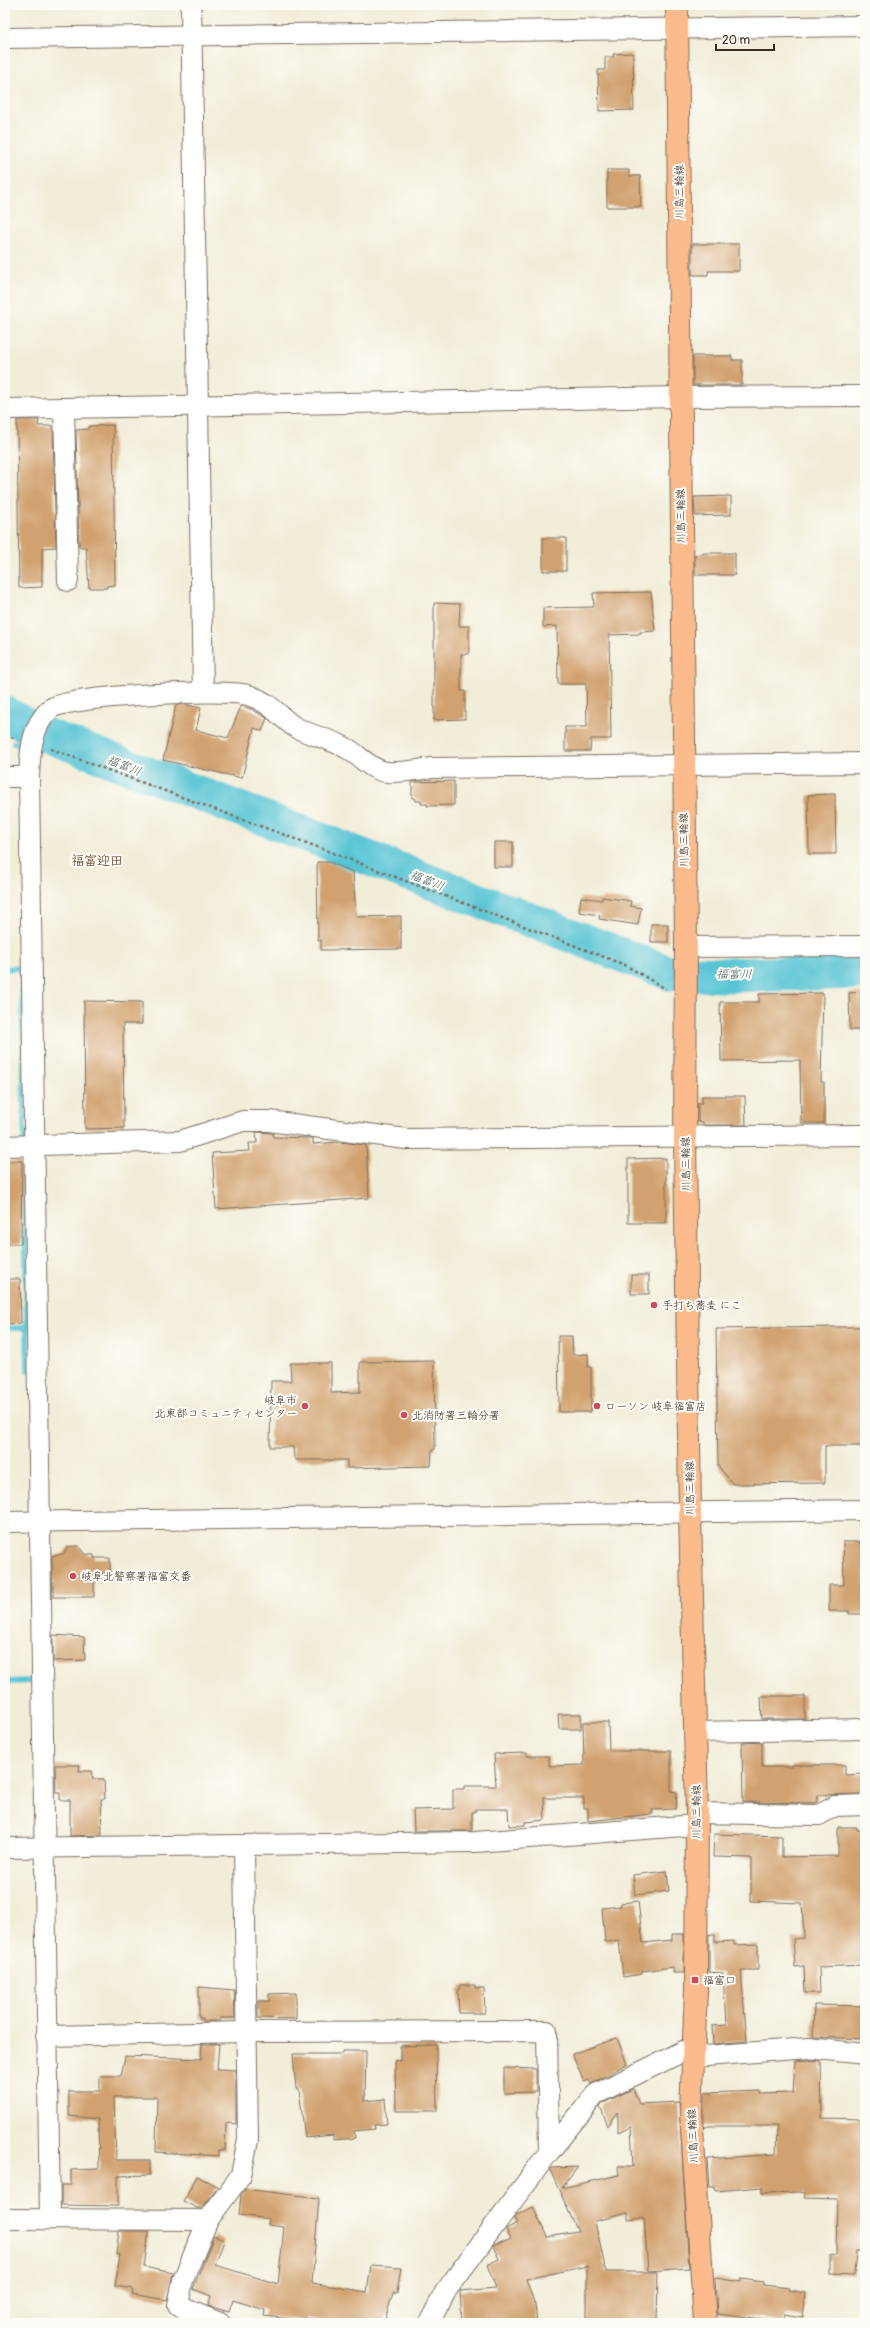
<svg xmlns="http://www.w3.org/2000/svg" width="870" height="2328" font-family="Pangolin,'Klee One',sans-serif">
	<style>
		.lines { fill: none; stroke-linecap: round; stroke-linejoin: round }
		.stream { stroke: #59c4d4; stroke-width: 6 }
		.river { stroke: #59c4d4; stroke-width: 35 }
		.building { fill: #d1a270 }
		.minor-casing { stroke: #7b6e5f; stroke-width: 22 }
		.major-casing { stroke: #7b6e5f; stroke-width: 24 }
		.path { stroke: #7b6e5f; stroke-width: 2.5; stroke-dasharray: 3 3; stroke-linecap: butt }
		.minor { stroke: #fff; stroke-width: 20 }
		.major { stroke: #fbbb8c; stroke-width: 22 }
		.poi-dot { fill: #d1495b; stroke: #fdfcf7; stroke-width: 1.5 }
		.labels { text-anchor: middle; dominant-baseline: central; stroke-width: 4; stroke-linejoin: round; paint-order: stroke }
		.street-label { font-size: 11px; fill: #3b2a1e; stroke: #fdfcf7 }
		.poi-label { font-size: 11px; fill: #3b2a1e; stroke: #fdfcf7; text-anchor: start }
		.water-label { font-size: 12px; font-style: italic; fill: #46605e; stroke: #fdfcf7 }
		.quarter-label { font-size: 13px; font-weight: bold; fill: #70543b; stroke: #fdfcf7 }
	</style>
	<rect width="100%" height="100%" fill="#fdfcf7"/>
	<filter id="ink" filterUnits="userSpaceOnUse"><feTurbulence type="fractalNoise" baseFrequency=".025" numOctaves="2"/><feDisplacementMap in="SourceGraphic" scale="8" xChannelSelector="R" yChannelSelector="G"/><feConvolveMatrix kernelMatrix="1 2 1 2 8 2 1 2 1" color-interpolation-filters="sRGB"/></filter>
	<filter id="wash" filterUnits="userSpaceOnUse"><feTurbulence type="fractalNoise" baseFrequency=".012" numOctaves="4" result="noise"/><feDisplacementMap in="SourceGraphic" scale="16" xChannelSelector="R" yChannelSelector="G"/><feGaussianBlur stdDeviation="0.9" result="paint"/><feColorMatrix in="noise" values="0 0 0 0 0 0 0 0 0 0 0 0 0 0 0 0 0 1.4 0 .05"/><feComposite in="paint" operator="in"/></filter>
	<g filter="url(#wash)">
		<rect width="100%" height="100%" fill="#f2edd8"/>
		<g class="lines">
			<g class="stream">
				<polyline points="19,730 22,724"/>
				<polyline points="14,743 20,745 20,765"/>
				<polyline points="5,969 22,968 21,942"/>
				<polyline points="5,1328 27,1328 22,968"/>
				<polyline points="27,1328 28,1371"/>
				<polyline points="5,1682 33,1681 33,1674"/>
			</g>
			<polyline class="river" points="5,713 38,732 669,973 723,975 865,972"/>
		</g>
		<g id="blocks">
			<g class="building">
				<polygon points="633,53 634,110 599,111 598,70 605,70 605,57 614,57 613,54"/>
				<polygon points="607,170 629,170 629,176 640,176 641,207 607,207"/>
				<polygon points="692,244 739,244 739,271 708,271 708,275 692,275"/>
				<polygon points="693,356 732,356 732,360 742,360 742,385 693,385"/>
				<polygon points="17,420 39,420 38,426 52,426 53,430 56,547 42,548 42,587 19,588"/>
				<polygon points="113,425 115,585 107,586 107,588 89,588 86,547 79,547 76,430 88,429 89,426"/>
				<polygon points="731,496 731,515 695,516 694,497"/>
				<rect x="543" y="538" width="23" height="33"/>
				<polygon points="706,553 735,553 735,575 695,575 695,555"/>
				<polygon points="651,592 655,631 640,632 640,634 609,635 611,739 591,739 590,751 565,751 565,727 587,727 586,684 558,684 557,626 543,627 543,608 594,607 593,593"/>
				<polygon points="434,603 460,604 459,626 469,626 469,654 461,654 461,691 465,691 465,719 434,720"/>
				<polygon points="183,704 201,708 196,730 228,738 241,706 251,709 267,718 262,731 254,728 242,778 163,760 176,705"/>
				<polygon points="454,781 454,805 427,806 427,804 421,804 421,801 416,801 415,798 412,798 412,782"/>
				<polygon points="835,794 836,854 809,854 808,795"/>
				<rect x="494" y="842" width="19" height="25"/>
				<polygon points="317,862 329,862 353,872 356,917 401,916 401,949 321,950 321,940 318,940"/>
				<polygon points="581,897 602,900 602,897 631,901 630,906 641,908 638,925 599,919 600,915 579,912"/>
				<rect x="651" y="924" width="17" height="18"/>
				<polygon points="865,992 865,1030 850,1030 849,993"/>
				<polygon points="823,993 821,1082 824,1082 824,1123 801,1123 800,1060 721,1061 720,1002 759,1002 759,994"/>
				<polygon points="84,1001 142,1002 142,1024 123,1024 124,1128 85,1129"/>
				<polygon points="702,1096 745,1096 746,1125 703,1125 703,1122 698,1122 698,1103 702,1103"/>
				<polygon points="256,1132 273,1133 273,1137 313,1138 313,1144 340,1142 366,1145 369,1198 216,1209 212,1153 250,1151 249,1143 257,1143"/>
				<polygon points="666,1158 666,1223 628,1223 628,1159"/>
				<polygon points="5,1161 22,1161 21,1244 5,1244"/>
				<rect x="631" y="1275" width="18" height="19"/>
				<polygon points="5,1279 20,1279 21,1323 5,1324"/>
				<polygon points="837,1327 865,1327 865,1446 825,1446 825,1483 733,1484 718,1466 716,1329"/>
				<polygon points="558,1336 572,1336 573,1355 588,1354 588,1367 591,1367 591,1412 559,1412"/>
				<polygon points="434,1361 435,1449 432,1450 431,1466 347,1468 347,1460 296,1460 294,1458 293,1447 270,1447 271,1381 291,1381 290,1363 331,1363 331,1393 360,1392 360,1362"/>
				<polygon points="843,1542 865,1542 865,1614 849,1614 849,1611 829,1611 829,1585 844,1585"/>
				<polygon points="73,1546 79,1546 84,1554 94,1555 94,1558 110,1558 110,1573 94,1574 94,1597 53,1597 52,1556 63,1554 68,1547"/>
				<polygon points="53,1635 84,1637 85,1660 53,1661"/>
				<polygon points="761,1696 805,1696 805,1719 762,1719"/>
				<polygon points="558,1714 581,1714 581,1729 559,1729"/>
				<polygon points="583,1722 608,1722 609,1751 671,1751 671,1791 677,1792 676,1809 652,1810 652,1814 588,1821 588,1808 584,1808 584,1798 544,1798 545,1820 525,1822 525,1825 509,1826 508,1809 475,1809 475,1812 472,1812 472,1831 414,1831 413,1810 453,1809 453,1789 464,1789 464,1786 496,1786 494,1754 527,1753 527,1756 549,1756 549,1766 584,1765"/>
				<polygon points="762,1742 762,1767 792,1767 792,1765 845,1765 845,1775 865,1774 865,1794 818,1795 816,1803 743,1802 742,1743"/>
				<polygon points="55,1765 80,1765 79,1771 92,1771 93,1779 104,1779 105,1799 101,1799 102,1835 70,1836 70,1800 60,1800 60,1793 56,1793"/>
				<polygon points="838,1827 857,1827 857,1830 865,1830 865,1965 819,1967 820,1993 805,1993 804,1966 795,1967 793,1939 804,1938 802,1903 751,1901 751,1858 713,1857 714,1834 782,1836 782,1857 838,1856"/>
				<polygon points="667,1871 669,1891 635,1895 633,1875"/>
				<polygon points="638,1901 643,1943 672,1940 672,1934 684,1934 684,1973 673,1973 673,1967 642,1971 642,1974 623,1977 619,1940 605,1942 602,1908 621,1906 621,1903"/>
				<polygon points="709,1934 715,1935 715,1942 734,1941 734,1945 758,1944 758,1970 741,1970 747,2041 713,2044 712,2026 726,2025 723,1973 709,1972"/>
				<polygon points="460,1985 475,1985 475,1988 484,1988 485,2013 459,2013 458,1990 460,1990"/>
				<polygon points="199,1987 234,1990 235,2018 220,2018 220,2021 203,2021 203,2018 199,2018"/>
				<polygon points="296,1993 296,2019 258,2018 258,2001 269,2001 269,1994"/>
				<polygon points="814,2005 865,2006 865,2039 813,2037"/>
				<polygon points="617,2038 627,2064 591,2084 589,2080 584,2082 572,2054"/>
				<polygon points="202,2044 219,2044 217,2069 236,2070 236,2124 226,2123 225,2150 219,2150 219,2156 156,2152 157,2097 114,2097 116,2160 150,2160 150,2175 118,2176 118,2206 61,2205 61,2185 71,2185 71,2170 99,2169 98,2119 69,2116 69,2091 100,2091 100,2076 121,2076 125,2056 201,2059"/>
				<polygon points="436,2045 437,2111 396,2111 395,2060 400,2061 400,2046"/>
				<polygon points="343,2051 366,2051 365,2101 385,2099 387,2124 374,2125 375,2129 354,2131 355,2138 333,2140 333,2135 305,2138 299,2089 296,2089 293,2054 343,2054"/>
				<polygon points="808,2060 821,2061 822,2118 865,2119 865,2251 856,2251 854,2275 830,2274 830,2255 836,2256 837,2199 805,2198 805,2193 800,2192 762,2193 762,2187 716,2191 715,2187 709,2187 707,2159 776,2154 777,2126 704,2126 704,2093 761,2091 761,2094 793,2093 795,2061"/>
				<polygon points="504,2068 536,2069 536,2092 504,2093"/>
				<polygon points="633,2089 639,2104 679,2102 689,2268 648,2271 644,2218 628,2220 628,2213 595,2221 606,2272 658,2272 657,2323 587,2323 587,2266 526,2279 535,2305 537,2323 462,2323 460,2291 496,2288 487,2265 499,2259 493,2246 511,2238 506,2229 517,2223 514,2218 517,2215 533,2207 547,2237 578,2232 550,2170 552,2168 578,2167 562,2188 619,2175 618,2166 633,2166 631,2127 618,2133 618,2112 608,2126 600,2107 603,2103"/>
				<polygon points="197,2176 218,2187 202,2208 197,2208 183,2201"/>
				<polygon points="245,2189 319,2198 312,2283 367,2292 371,2265 401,2267 397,2293 393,2293 384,2323 335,2323 307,2318 307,2321 264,2316 265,2310 233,2300 229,2312 208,2306 211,2296 193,2289 214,2236 224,2240 215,2265 278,2284 284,2227 268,2225 269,2219 239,2215 241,2195"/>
				<polygon points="119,2231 149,2231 144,2267 173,2273 167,2300 132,2294 133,2289 115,2286 120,2255 116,2254"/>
				<polygon points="715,2278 741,2282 741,2279 764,2282 764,2285 789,2288 788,2290 805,2293 802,2317 785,2314 784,2322 717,2313"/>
			</g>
		</g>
	</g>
	<g filter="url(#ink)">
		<use href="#blocks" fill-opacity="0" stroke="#7b6e5f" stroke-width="1"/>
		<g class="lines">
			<g class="minor-casing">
				<g id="minor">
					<polyline points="191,5 203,692"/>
					<polyline points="5,38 865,26"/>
					<polyline points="64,408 68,581"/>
					<polyline points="5,409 680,397 865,396"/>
					<polyline points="5,777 29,777"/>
					<polyline points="686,947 865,946"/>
					<polyline points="5,1146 180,1141 243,1121 269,1121 406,1139 865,1135"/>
					<polyline points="5,1522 865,1510"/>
					<polyline points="695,1732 865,1729"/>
					<polyline points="697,1813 819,1815 835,1806 865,1805"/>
					<polyline points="5,1848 475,1842 696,1825"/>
					<polyline points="46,2036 246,2032 547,2031 549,2152"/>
					<polyline points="693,2057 808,2048 865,2054"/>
					<path d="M50,2218L29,777C30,753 31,727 50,709C64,696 226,688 248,695C272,703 277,715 295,727C311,736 332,739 348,749C360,756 372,771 387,772C401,773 417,770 432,768L865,763"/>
					<polyline points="5,2219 208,2220"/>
					<polyline points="220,2323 178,2306 183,2280 208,2220 241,2175 248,2140 244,1847"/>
					<polyline points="429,2323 445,2292 549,2152 596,2094 694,2046"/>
				</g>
			</g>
			<g class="major-casing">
				<polyline id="major" points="677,5 686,947 685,1138 690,1512 697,1813 696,1990 691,2112 705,2323"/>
			</g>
			<g class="path">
				<polyline points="5,736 14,738"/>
				<polyline points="51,749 320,848 625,965 666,989"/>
			</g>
			<use href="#minor" class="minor"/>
			<use href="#major" class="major"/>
		</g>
	</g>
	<g class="poi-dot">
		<circle cx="654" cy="1305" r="4"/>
		<circle cx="305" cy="1406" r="4"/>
		<circle cx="597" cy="1406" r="4"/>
		<circle cx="404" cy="1415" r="4"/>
		<circle cx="73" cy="1576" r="4"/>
		<rect x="691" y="1976" width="8" height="8" rx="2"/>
	</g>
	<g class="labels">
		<g class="street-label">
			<text transform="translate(679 192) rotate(-90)">川島三輪線</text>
			<text transform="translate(681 516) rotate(-91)">川島三輪線</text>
			<text transform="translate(684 840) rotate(-91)">川島三輪線</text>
			<text transform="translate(686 1164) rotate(-91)">川島三輪線</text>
			<text transform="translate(690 1488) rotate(-91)">川島三輪線</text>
			<text transform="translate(696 1812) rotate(-90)">川島三輪線</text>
			<text transform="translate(693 2136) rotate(-93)">川島三輪線</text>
		</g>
		<g class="poi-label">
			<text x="662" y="1305">手打ち蕎麦 にこ</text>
			<text x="297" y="1400" text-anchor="end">岐阜市<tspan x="297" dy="13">北東部コミュニティセンター</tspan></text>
			<text x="605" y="1406">ローソン 岐阜福富店</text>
			<text x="412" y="1415">北消防署三輪分署</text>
			<text x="81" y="1576">岐阜北警察署福富交番</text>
			<text x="703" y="1980">福富口</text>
		</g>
		<g class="water-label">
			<text transform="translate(124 766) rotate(21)">福富川</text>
			<text transform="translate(427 881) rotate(21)">福富川</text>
			<text x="734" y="974">福富川</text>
		</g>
		<g class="quarter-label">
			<text x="97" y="861">福富迎田</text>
		</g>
	</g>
	<rect width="870" height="2328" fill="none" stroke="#fdfcf7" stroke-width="20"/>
	<path d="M716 44v6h58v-6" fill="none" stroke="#3b2a1e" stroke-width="2"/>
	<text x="722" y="44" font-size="12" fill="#3b2a1e" stroke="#fdfcf7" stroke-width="3" paint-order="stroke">20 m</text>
</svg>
